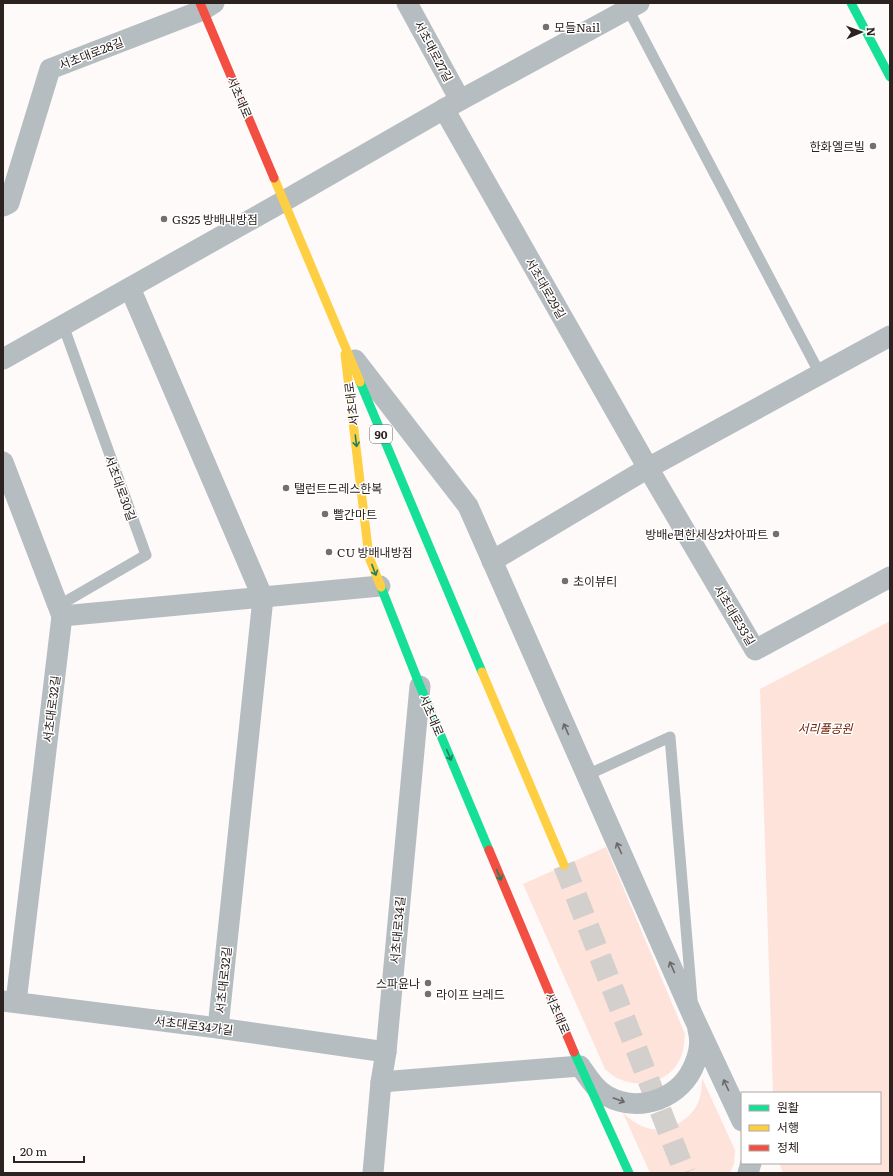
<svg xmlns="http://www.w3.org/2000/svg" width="893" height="1176" font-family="Literata,'Noto Sans KR',serif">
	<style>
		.green { fill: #fee3da }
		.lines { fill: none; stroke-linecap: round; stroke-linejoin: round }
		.primary-tunnel { stroke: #d3cfcd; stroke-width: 22; stroke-dasharray: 22 11; stroke-linecap: butt }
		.lane { stroke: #b5bdc1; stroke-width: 11 }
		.street { stroke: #b5bdc1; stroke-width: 21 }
		.fast { stroke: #16e098; stroke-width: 9 }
		.slow { stroke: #ffcf43; stroke-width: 9 }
		.jam { stroke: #f24e42; stroke-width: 9 }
		.oneway { stroke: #21815c }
		.oneway2 { stroke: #6a6868 }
		.poi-dot { fill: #756e6b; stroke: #fff; stroke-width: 1.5 }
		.labels { text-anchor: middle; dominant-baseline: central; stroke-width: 3; stroke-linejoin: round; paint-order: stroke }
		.shield { fill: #fff; stroke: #6b6462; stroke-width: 1 }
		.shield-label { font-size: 11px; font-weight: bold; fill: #2c221f }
		.poi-label { font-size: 12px; fill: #2c221f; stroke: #fff; text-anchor: start }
		.street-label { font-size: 12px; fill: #2c221f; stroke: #fff }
		.park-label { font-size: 12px; font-style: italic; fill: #6f2307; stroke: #fff }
	</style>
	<rect width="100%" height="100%" fill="#fdfaf9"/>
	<g class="green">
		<polygon points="890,621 890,1173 783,1173 779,1163 880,1163 880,1093 773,1093 760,689"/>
		<path d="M606,847L685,1034C684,1043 684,1052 679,1061C668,1083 638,1089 617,1078C613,1076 609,1072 605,1069L523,884Z"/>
		<path d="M702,1078L735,1150L734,1164L730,1173H650L623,1113C630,1119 637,1125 647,1128C665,1133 688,1122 697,1105C701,1097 702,1088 702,1078Z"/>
	</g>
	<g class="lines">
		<polyline class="primary-tunnel" points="564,865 685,1173"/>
		<g class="lane">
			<polyline points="628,9 820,374"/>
			<polyline points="58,606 146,555 63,325"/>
			<polyline points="587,775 670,737 692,1000"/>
		</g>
		<g class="street">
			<polyline points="407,3 460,100"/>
			<polyline points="444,109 648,468 755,650 890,577"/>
			<polyline points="3,206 9,203 50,69 203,10 214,3"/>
			<polyline points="130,288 263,598 218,1028"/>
			<polyline points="3,359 284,201 444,109 639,3"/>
			<polyline points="355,360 468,506 693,1016 742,1121"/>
			<polyline points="3,462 62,616 16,1002"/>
			<polyline points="492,561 648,468 890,336"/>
			<polyline points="62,616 380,586"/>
			<polyline points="3,1001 218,1028 386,1052"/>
			<path d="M381,1082L580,1066C588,1077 595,1089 607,1096C640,1114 682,1098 695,1063C699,1053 701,1040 698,1030"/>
			<polyline points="373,1173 381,1082 386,1052 420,686"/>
			<polyline points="748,1173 751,1163"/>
		</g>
		<g class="fast">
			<polyline points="851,3 890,77"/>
			<polyline points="360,382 482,672"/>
			<polyline points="381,587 420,686 489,850"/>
			<polyline points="574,1052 629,1173"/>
		</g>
		<g class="slow">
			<polyline points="274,178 360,382"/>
			<polyline points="345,354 369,557 381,587"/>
			<polyline points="482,672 564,865"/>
		</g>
		<g class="jam">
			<polyline points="200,3 274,178"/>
			<polyline points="489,850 574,1052"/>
		</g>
	</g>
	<defs><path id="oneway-shaft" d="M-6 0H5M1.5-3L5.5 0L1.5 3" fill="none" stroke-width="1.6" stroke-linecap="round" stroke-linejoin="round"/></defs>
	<g class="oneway">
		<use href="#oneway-shaft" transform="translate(356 441) rotate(83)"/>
		<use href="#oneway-shaft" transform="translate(374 570) rotate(69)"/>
		<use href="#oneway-shaft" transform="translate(449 755) rotate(67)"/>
		<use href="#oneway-shaft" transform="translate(499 875) rotate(67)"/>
	</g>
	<g class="oneway2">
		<use href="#oneway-shaft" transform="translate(566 729) rotate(-114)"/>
		<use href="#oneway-shaft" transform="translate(619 848) rotate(-114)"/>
		<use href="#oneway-shaft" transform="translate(672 967) rotate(-114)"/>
		<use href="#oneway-shaft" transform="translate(726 1085) rotate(-115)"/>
		<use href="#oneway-shaft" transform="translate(619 1100) rotate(20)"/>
	</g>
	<g class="poi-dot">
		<circle cx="546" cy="27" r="4"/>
		<circle cx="873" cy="146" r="4"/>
		<circle cx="164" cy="219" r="4"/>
		<circle cx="286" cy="488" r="4"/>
		<circle cx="325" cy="514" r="4"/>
		<circle cx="776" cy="534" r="4"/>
		<circle cx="329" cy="552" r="4"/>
		<circle cx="565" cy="581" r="4"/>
		<circle cx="428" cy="983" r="4"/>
		<circle cx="428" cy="994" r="4"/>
	</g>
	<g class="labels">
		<rect class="shield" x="370" y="425" width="22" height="18" rx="3"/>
		<g class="shield-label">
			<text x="381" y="434">90</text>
		</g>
		<g class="poi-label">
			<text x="554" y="27">모들Nail</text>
			<text x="865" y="146" text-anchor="end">한화엘르빌</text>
			<text x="172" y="219">GS25 방배내방점</text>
			<text x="294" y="488">탤런트드레스한복</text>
			<text x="333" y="514">빨간마트</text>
			<text x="768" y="534" text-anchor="end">방배e편한세상2차아파트</text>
			<text x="337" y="552">CU 방배내방점</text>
			<text x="573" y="581">초이뷰티</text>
			<text x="420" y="983" text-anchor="end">스파윤나</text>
			<text x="436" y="994">라이프 브레드</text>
		</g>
		<g class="street-label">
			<text transform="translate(434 51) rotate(62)">서초대로27길</text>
			<text transform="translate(91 53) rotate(-21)">서초대로28길</text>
			<text transform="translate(240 97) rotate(67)">서초대로</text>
			<text transform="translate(546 288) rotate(60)">서초대로29길</text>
			<text transform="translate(351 404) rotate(-97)">서초대로</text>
			<text transform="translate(121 488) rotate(70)">서초대로30길</text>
			<text transform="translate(735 615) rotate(59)">서초대로33길</text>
			<text transform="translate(51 709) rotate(-83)">서초대로32길</text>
			<text transform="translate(432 715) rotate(67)">서초대로</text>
			<text transform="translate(397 930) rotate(-85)">서초대로34길</text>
			<text transform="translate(223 980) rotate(-84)">서초대로32길</text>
			<text transform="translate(558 1013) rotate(67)">서초대로</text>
			<text transform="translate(194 1025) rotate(7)">서초대로34가길</text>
		</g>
		<g class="park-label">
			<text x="825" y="728">서리풀공원</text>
		</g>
	</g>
	<rect width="893" height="1176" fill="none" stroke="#2c221f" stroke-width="8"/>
	<rect x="741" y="1092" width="140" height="72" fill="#ffffff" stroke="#aba7a5"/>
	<rect x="749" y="1105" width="20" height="6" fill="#16e098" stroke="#aba7a5"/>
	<text x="777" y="1112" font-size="12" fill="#2c221f">원활</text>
	<rect x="749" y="1125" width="20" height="6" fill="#ffcf43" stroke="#aba7a5"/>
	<text x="777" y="1132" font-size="12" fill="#2c221f">서행</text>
	<rect x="749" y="1145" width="20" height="6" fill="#f24e42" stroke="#aba7a5"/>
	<text x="777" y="1152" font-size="12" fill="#2c221f">정체</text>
	<g transform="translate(861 32) rotate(88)" stroke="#ffffff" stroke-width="3" paint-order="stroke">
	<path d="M0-3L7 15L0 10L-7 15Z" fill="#2c221f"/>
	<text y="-6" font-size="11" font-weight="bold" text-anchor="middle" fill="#2c221f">N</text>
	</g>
	<path d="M14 1156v6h70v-6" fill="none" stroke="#2c221f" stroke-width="2"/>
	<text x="20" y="1156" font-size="12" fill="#2c221f" stroke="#ffffff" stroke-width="3" paint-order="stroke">20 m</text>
</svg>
